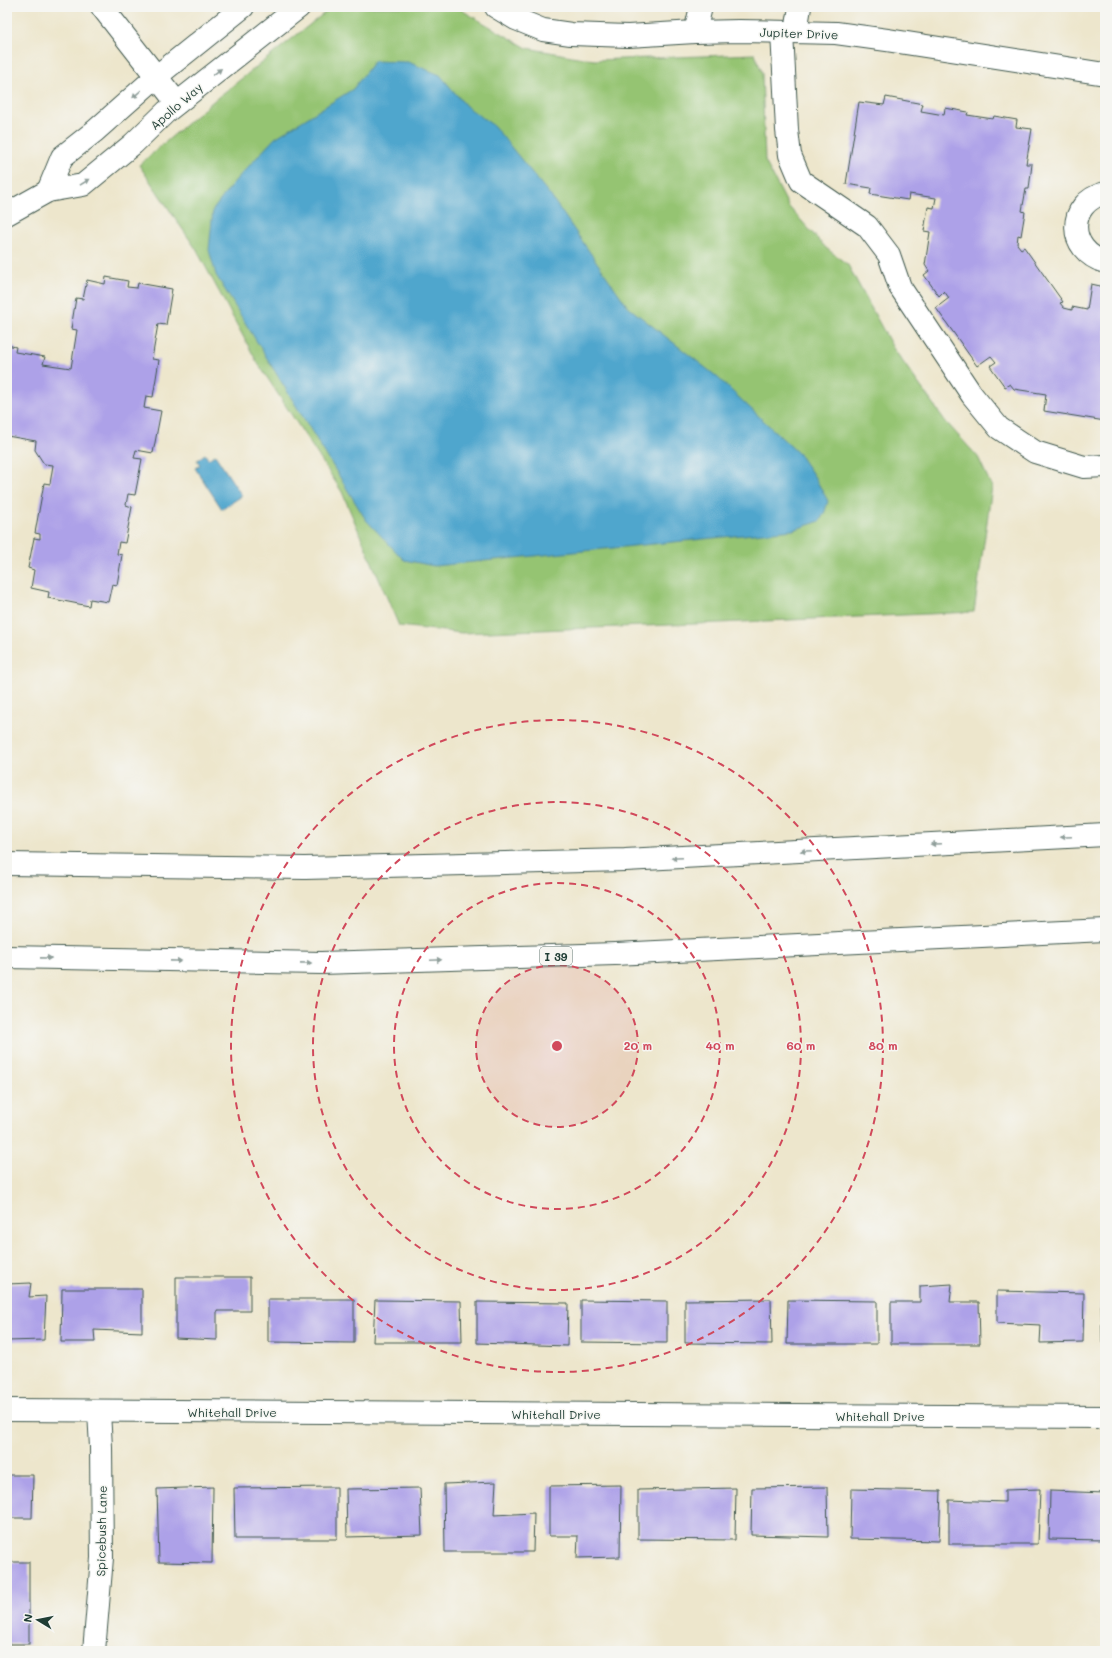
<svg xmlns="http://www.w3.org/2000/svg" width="1112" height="1658" font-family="Mali,sans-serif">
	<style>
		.green { fill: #95c472; stroke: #5a8053 }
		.water { fill: #50a6cd; stroke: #387280 }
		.building { fill: #ada1e8 }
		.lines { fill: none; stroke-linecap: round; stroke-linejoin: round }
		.minor-casing { stroke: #3e564b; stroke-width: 24 }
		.highway-casing { stroke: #3e564b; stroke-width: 24 }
		.minor { stroke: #fff; stroke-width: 22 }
		.highway { stroke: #fff; stroke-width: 22 }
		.oneway { fill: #8f9e9a }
		.ring { fill: none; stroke: #d1495b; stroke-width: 2; stroke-dasharray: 7 5 }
		.labels { text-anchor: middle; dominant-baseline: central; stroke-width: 3; stroke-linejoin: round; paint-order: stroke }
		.shield { fill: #f6f6f2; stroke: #60746d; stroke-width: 1 }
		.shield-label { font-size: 11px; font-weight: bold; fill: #1f3d34 }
		.street-label { font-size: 12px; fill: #1f3d34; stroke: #f6f6f2 }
		.centre { fill: #d1495b; stroke: #f6f6f2; stroke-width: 2 }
		.ring-label { font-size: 12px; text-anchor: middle; font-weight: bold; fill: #d1495b; stroke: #f6f6f2; stroke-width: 3; stroke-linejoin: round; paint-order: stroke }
	</style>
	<rect width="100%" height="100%" fill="#f6f6f2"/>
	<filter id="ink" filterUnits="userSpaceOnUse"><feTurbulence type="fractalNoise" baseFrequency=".025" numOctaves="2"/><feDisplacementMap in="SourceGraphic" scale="8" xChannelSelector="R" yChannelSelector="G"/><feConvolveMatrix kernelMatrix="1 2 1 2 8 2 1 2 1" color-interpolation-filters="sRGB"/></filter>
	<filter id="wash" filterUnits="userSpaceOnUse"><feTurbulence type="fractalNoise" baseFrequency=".012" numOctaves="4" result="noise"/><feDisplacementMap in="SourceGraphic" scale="16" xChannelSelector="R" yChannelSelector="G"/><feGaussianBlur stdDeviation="0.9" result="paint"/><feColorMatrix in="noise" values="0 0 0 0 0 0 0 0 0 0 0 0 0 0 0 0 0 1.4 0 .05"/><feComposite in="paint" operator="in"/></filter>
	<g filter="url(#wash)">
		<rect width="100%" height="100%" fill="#ede6cc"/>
		<polygon class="green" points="332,7 459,7 463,11 527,48 594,60 755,54 762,73 765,161 789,207 826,248 848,265 893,348 946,422 978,457 992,487 974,612 696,624 462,633 399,626 342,492 257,362 196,249 139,165 212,102"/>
		<g class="water">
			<polygon points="374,61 408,62 440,75 466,106 494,126 550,195 628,307 716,376 799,454 814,476 828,501 825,511 820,521 793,530 434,566 404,560 366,520 216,275 209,250 213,210 234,182 275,138 353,89"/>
			<polygon points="205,454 208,459 215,455 242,496 222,509 195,468 200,465 197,460"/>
		</g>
		<g id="blocks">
			<g class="building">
				<polygon points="886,97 923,104 921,111 944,115 945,108 968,112 967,115 993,119 994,116 1017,120 1016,127 1032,129 1026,164 1032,164 1029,189 1026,189 1022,211 1025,212 1021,236 1018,235 1017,244 1021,249 1024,247 1063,302 1060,303 1064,308 1072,310 1072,307 1087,310 1091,284 1105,287 1105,421 1044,411 1046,394 1014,389 1010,384 1005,387 990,366 996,362 991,356 977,366 936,308 949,298 944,291 939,296 924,275 929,271 925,265 930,232 924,231 928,207 934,208 936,198 909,194 908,200 870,194 871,188 846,184 859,102 884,105"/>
				<polygon points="106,277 128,281 127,287 137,288 138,283 172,289 166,325 158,324 152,359 159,360 153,397 146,396 144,408 161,411 153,453 136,450 134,458 142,459 135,495 128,494 126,505 132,507 125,543 119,542 117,554 122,555 117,585 112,584 108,602 90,599 89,606 48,598 49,592 31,588 34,570 28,568 34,538 40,539 40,534 35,533 44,483 50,484 53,465 44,464 35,450 36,441 7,436 7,345 16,347 15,352 45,357 43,364 71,368 77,330 71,329 76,298 83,299 87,280 105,284"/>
				<polygon points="176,1277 250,1277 250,1311 217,1311 217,1340 176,1338"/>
				<polygon points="31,1283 29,1297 46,1296 44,1340 7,1341 7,1284"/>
				<polygon points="952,1284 950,1302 979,1302 980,1344 891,1344 891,1302 920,1302 920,1286"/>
				<polygon points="62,1289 142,1289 142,1332 94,1330 95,1342 61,1342"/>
				<polygon points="997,1291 1084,1293 1083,1342 1040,1343 1041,1325 997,1323"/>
				<polygon points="268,1299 354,1299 354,1343 268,1342"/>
				<polygon points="771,1299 772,1344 685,1343 685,1300"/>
				<polygon points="375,1300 461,1301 462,1342 373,1342"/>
				<polygon points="581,1300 667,1301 667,1343 581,1342"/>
				<polygon points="788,1300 877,1301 877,1344 787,1344"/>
				<polygon points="477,1302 568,1303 567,1346 477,1343"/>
				<polygon points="1101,1302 1105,1302 1105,1344 1102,1343"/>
				<polygon points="7,1475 33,1475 32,1518 7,1518"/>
				<polygon points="496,1482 494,1515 534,1513 533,1552 445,1552 444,1484"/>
				<polygon points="621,1485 620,1557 577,1558 578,1536 549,1536 549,1486"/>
				<polygon points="213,1487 212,1563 159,1562 157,1489"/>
				<polygon points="337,1487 337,1539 235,1539 234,1488"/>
				<polygon points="827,1487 828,1537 751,1535 752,1488"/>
				<polygon points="420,1488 422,1535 347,1537 346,1489"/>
				<polygon points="736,1488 735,1540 638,1539 638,1490"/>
				<polygon points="851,1489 941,1491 939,1541 850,1539"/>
				<polygon points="1040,1489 1038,1544 949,1544 949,1500 1005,1502 1005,1490"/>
				<polygon points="1050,1491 1105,1493 1105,1540 1049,1539"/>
				<rect x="7" y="1562" width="22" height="82"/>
			</g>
		</g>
	</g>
	<g filter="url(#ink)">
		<use href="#blocks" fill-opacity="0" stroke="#3e564b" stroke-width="1"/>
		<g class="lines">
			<g class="minor-casing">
				<g id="minor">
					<polyline points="102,7 177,103"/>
					<polyline points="496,7 516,19 543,30 571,34 628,36 695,32 739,31 836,33 887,40 1105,74"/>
					<polyline points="695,32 701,7"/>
					<polyline points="782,32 787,130 790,155 801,181 867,226 889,255 900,287 972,395 999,428 1035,452 1084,467 1105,466"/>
					<polyline points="796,32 800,7"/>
					<polyline points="48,191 62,157 95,131 157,76 243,7"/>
					<path d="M1105,193C1066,203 1067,251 1105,262"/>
					<polyline points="7,214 48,191 83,185 133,144 166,112 299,7"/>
					<polyline points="7,1410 1105,1417"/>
					<polyline points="94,1651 102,1558 101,1447 99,1412"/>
				</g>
			</g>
			<g class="highway-casing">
				<g id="highway">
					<polyline points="7,864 305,868 625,860 1105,835"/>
					<polyline points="7,957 321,963 615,954 1105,930"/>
				</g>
			</g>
			<use href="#minor" class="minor"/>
			<use href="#highway" class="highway"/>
		</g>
		<defs><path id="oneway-solid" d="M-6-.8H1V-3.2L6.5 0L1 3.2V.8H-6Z"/></defs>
		<g class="oneway">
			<use href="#oneway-solid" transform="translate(217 72) rotate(-38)"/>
			<use href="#oneway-solid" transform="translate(137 94) rotate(138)"/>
			<use href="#oneway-solid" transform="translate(85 182) rotate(-31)"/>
			<use href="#oneway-solid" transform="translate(1066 837) rotate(177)"/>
			<use href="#oneway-solid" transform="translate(936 844) rotate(177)"/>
			<use href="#oneway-solid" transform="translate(806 851) rotate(177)"/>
			<use href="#oneway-solid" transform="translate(677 858) rotate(177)"/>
			<use href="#oneway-solid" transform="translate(46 958) rotate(1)"/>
			<use href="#oneway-solid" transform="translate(436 960) rotate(-2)"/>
			<use href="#oneway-solid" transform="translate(176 961) rotate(1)"/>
			<use href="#oneway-solid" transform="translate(306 963) rotate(1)"/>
		</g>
	</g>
	<circle cx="557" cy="1046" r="81" fill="#d1495b" fill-opacity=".12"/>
	<g class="ring">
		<circle cx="557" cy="1046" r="81"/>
		<circle cx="557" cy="1046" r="163"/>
		<circle cx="557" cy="1046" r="244"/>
		<circle cx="557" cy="1046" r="326"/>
	</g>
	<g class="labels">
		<rect class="shield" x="540" y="947" width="32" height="18" rx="3"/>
		<g class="shield-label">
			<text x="556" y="956">I 39</text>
		</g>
		<g class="street-label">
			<text transform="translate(799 33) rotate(2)">Jupiter Drive</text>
			<text transform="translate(176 106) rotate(-41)">Apollo Way</text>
			<text x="232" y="1412">Whitehall Drive</text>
			<text x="556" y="1414">Whitehall Drive</text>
			<text x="880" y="1416">Whitehall Drive</text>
			<text transform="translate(101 1531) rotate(-89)">Spicebush Lane</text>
		</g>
	</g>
	<circle cx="557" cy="1046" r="6" class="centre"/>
	<g class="ring-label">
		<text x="638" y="1050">20 m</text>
		<text x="720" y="1050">40 m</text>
		<text x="801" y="1050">60 m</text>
		<text x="883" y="1050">80 m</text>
	</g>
	<rect width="1112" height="1658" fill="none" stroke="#f6f6f2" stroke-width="24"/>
	<g transform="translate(38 1620) rotate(280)" stroke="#f6f6f2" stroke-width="3" paint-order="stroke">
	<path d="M0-3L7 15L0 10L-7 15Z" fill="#1f3d34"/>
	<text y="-6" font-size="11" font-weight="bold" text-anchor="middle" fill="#1f3d34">N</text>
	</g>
</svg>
